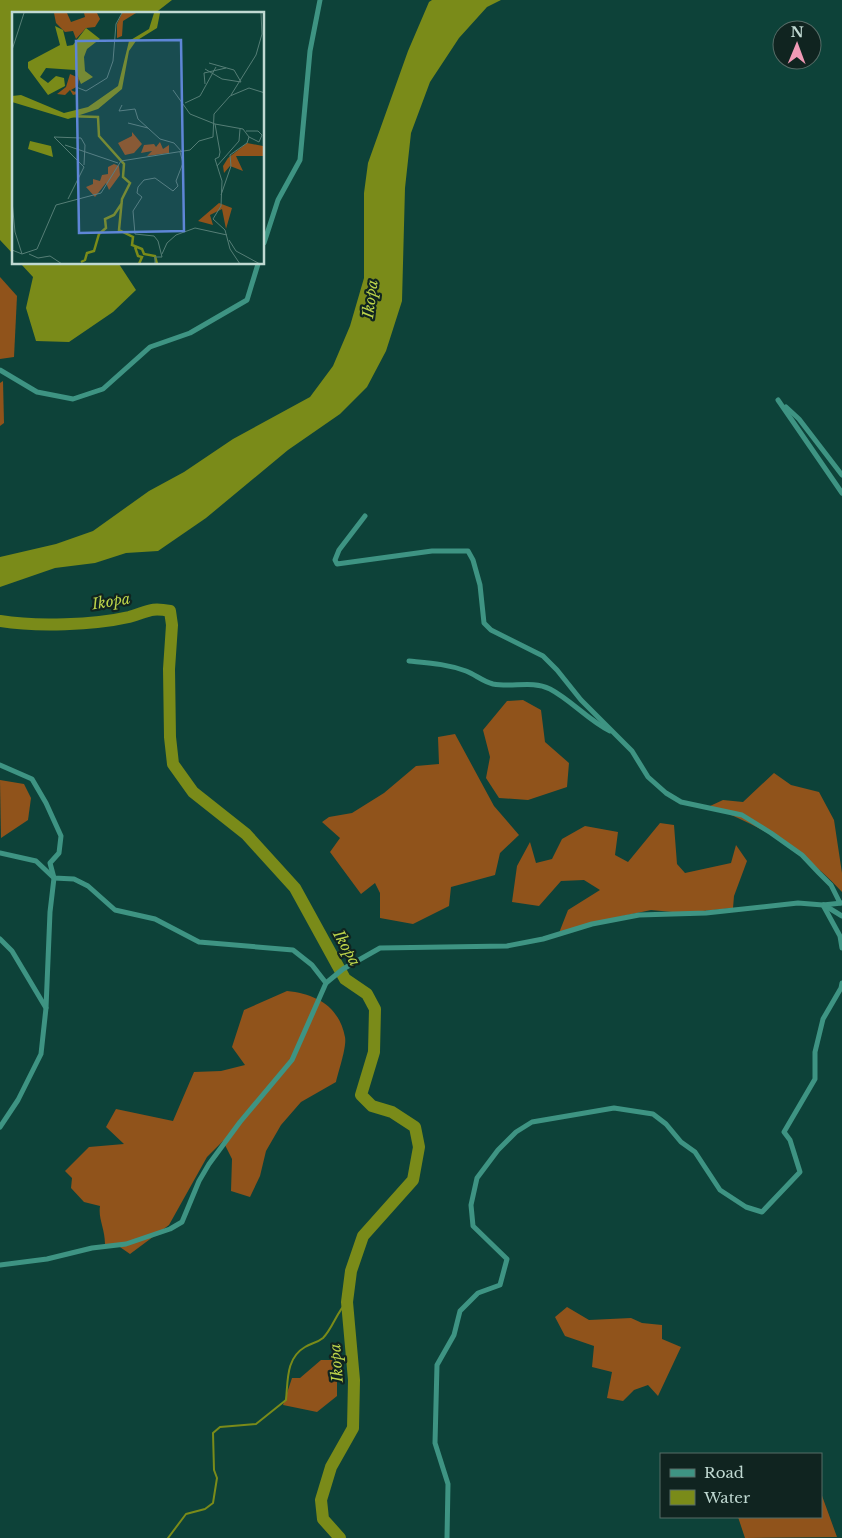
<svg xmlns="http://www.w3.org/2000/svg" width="842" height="1538" font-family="'Libre Baskerville',serif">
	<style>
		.forest { fill: #90531b }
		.water { fill: #7a8b19 }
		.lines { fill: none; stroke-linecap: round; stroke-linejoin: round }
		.stream { stroke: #7a8b19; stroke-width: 2 }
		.river { stroke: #7a8b19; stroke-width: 12 }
		.minor { stroke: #3e9483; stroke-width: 5 }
		.labels { text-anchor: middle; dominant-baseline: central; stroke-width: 4.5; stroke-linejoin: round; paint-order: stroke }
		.water-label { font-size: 15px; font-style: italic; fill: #bcd34a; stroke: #102420 }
		.inset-river { fill: none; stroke: #7a8b19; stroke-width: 2.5 }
		.inset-road { fill: none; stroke: #557e76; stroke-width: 1 }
		.view { fill: #5e86d6; fill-opacity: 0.15; stroke: #5e86d6; stroke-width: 2.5 }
		.inset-edge { fill: none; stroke: #c0d9d2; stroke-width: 2.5 }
	</style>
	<rect width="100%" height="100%" fill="#0d4239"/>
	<g class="forest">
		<polygon points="0,277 17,296 14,357 0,359"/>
		<polygon points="3,381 4,423 0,426 0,383"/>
		<polygon points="523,700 541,710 545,742 569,763 567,787 528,800 499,798 486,778 490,757 483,730 507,701"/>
		<polygon points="455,734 494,806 519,835 500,853 495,875 451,887 449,906 413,924 380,918 380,893 375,883 361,894 330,852 340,838 322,822 329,817 352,813 384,793 416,766 439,764 438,737"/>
		<path d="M774,773L791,785L819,792L834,820L842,873V892C804,850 762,827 710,806L723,800L743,802Z"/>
		<polygon points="0,780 24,784 31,798 28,820 1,838"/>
		<polygon points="660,823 674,825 677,864 685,873 731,863 736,845 747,861 734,896 733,908 683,913 651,910 609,919 559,933 568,910 600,890 584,880 561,881 539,906 512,902 517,866 530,842 536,863 552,859 562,839 585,826 618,832 615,855 628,862"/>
		<path d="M287,991C316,994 339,1006 345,1037C347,1047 338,1072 336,1082L301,1102L281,1125L266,1151L260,1176L250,1197L231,1191L232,1159L223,1141L207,1157L169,1225L130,1254L117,1245L105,1244C105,1228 98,1219 100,1206L84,1202L71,1188L72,1178L65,1171L89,1147L124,1144L106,1127L116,1109L173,1121L194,1072L221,1071L245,1065L232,1047L244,1010Z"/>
		<polygon points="567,1307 589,1320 631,1318 642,1323 662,1325 662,1339 681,1347 658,1396 648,1385 634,1390 623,1401 607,1398 612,1372 592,1367 594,1346 565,1336 555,1317"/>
		<polygon points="321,1360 337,1360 337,1396 317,1412 283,1405 292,1378 300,1378"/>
		<polygon points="821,1493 837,1537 745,1538 738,1517 821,1517"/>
	</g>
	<g class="water">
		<polygon points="0,0 172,0 154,14 14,14 14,255 0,240"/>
		<polygon points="432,0 501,0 487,7 459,38 430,82 411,133 405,188 402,301 386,351 367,387 340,414 288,450 206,518 158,551 126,553 95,563 55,568 0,587 0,557 56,544 93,531 149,491 184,472 233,439 310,397 333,366 350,326 364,278 364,193 368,163 408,51 429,2"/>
		<polygon points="21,264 119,264 136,290 113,312 69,342 36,341 26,308 33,277"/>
	</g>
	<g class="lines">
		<path class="stream" d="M168,1538L186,1514L205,1509L213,1503L217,1478L214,1470L213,1433L220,1427L256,1424L286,1400C288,1380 286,1358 305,1347C311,1343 317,1343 323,1338C333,1328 336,1313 347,1302"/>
		<path class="river" d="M0,621C36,627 94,625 129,617C148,612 149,607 170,611L172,625L169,669L170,737L173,764L193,792L246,834L295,888L345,979L367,994L375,1009L374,1052L361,1095L372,1106L392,1112L415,1127L419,1147L413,1180L363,1236L351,1271L347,1302L354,1380L353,1428L331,1467L321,1500L323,1519L340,1538"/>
		<g class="minor">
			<polyline points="264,243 278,200 300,160 310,51 320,0"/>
			<polyline points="0,370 37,392 73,399 103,389 150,347 190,333 247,300 258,264"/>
			<polyline points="778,400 842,493"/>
			<polyline points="786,407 799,419 842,475"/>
			<polyline points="365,516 339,550 335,560 337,564 432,551 468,551 473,560 480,585 484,623 491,630 543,656 557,670 581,700 632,751 648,777 666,793 681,802 742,815 771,833 802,855 819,873 831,885 840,903"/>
			<path d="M409,661C429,663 447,664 466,671C476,675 482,681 493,684C513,688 531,680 550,689C571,700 588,720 610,731"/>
			<polyline points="0,765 32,779 46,803 61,836 59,853 50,863 54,878 50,912 46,1008"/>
			<polyline points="0,853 36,861 54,878 74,879 88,886 115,910 155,919 199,942 293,950 312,965 326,983"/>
			<polyline points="823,905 840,936 842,948"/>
			<polyline points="824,905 842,916"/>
			<polyline points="0,939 12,951 46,1008 41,1054 18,1100 0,1127"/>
			<polyline points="0,1265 47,1259 92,1248 126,1244 170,1229 182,1222 199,1181 209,1164 240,1122 292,1060 326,983 343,969 380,948 507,946 543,939 592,924 639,915 706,913 798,903 823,905 842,903"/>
			<polyline points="447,1538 448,1484 435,1443 437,1365 454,1335 460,1311 478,1293 500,1285 507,1259 473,1226 471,1205 477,1178 498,1150 516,1132 532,1122 614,1108 653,1114 666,1124 681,1142 695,1152 720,1190 746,1207 762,1212 800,1172 790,1140 784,1132 815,1079 815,1052 823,1019 841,988 842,983"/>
		</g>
	</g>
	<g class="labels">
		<g class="water-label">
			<text transform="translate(370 299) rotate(-83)">Ikopa</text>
			<text transform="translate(111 601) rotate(-9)">Ikopa</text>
			<text transform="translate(347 948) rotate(61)">Ikopa</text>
			<text transform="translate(336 1363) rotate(-94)">Ikopa</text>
		</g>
	</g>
	<g transform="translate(12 12)">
		<rect width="252" height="252" fill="#0d4239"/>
		<path d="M42,1H55L59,10L73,5L72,1H85L88,7L83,15L74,16L64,27L61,19L53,20L44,11ZM110,1H124L111,9L110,24L105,26V12ZM58,62L67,66L66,74L59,78L63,80L65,77V82L61,83L58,78L53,83L45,82L54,75ZM120,120L130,132L122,141L113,143L106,131L120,124ZM148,130L151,137L157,133V141L135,144L140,139L129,141L132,133L142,132L144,135ZM235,131L251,134L252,144H224L231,159L218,154L212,161L211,154L216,146ZM102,152L107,154L108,163L97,178L94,171L83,185L74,175L81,172V167L88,169L90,163L96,162V155ZM207,191L220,196L214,217L210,197L198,203L201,213L186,209Z" fill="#90531b"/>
		<path d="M142,1H148L145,16L124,29L117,39L110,77L86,97L56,107L0,90V84L9,83L52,101L76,95L106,74L117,29L137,17ZM43,14L51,18L55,34L61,33L74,16L88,27L75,37L72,45L73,59L81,65L69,72L63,58L34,56L28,65L36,71L44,64L52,66L53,74L36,83L16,56V50L48,33ZM18,129L39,134L41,145L16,137Z" fill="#7a8b19"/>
		<path class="inset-river" d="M54,104L86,105L87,124L112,152L111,165L118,171L110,187L107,218L121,225L120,233L130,237L132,242L143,244L145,252M123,235L126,244L130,245L127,252M69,250L73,248L75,241L82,239L87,222L94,216L93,207L102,203L110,191"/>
		<path class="inset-road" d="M0,38L12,1M193,57L210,67L229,70L222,58L197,51M193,72L192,61L214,56M64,75L74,79L95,66L101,49L104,12L110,1M161,78L178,102L203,112L208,140L207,145L203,147L210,169L209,194L201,207L213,218L218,237L228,252M219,83L244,43L250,22L249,1M173,91L188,84L204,55M110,93L107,99L123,97L126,107L148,127L162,131L170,140M116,111L136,116M203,112L231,117L237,125L235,131L218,143L219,154L209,183M234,119H246L250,123L247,130L237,125M42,125L72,155L56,187M42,125L69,126L73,133L72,153M53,133L106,151M205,154L227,129L228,117M0,189L3,220L10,242M217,228L224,239L248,252M0,238L10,242L25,237L44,193L89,181L109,149L178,138L187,129L201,125L202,102L218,84L237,76L253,81M17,242L26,246L38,244L50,252M150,242L155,231L164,223L183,216L215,223M143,252V245H150L146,229L142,224L123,222L121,199L130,185L125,181L126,175L132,168L143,166L161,179L166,174L164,169L171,151L168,140"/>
		<path class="view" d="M169,28L172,219L67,221L64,29Z"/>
		<rect width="252" height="252" class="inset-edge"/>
	</g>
	<rect x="660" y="1453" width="162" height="65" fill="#102420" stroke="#566c67"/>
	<rect x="670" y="1469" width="25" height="8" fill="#3e9483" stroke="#566c67"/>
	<text x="704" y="1478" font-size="15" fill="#c0d9d2">Road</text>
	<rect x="670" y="1490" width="25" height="15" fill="#7a8b19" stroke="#566c67"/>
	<text x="704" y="1503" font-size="15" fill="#c0d9d2">Water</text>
	<g transform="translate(797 45) rotate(1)"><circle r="24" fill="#102420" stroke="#566c67"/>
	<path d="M0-4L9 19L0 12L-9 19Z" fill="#f09ab6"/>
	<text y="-8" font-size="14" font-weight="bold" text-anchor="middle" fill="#c0d9d2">N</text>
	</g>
</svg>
